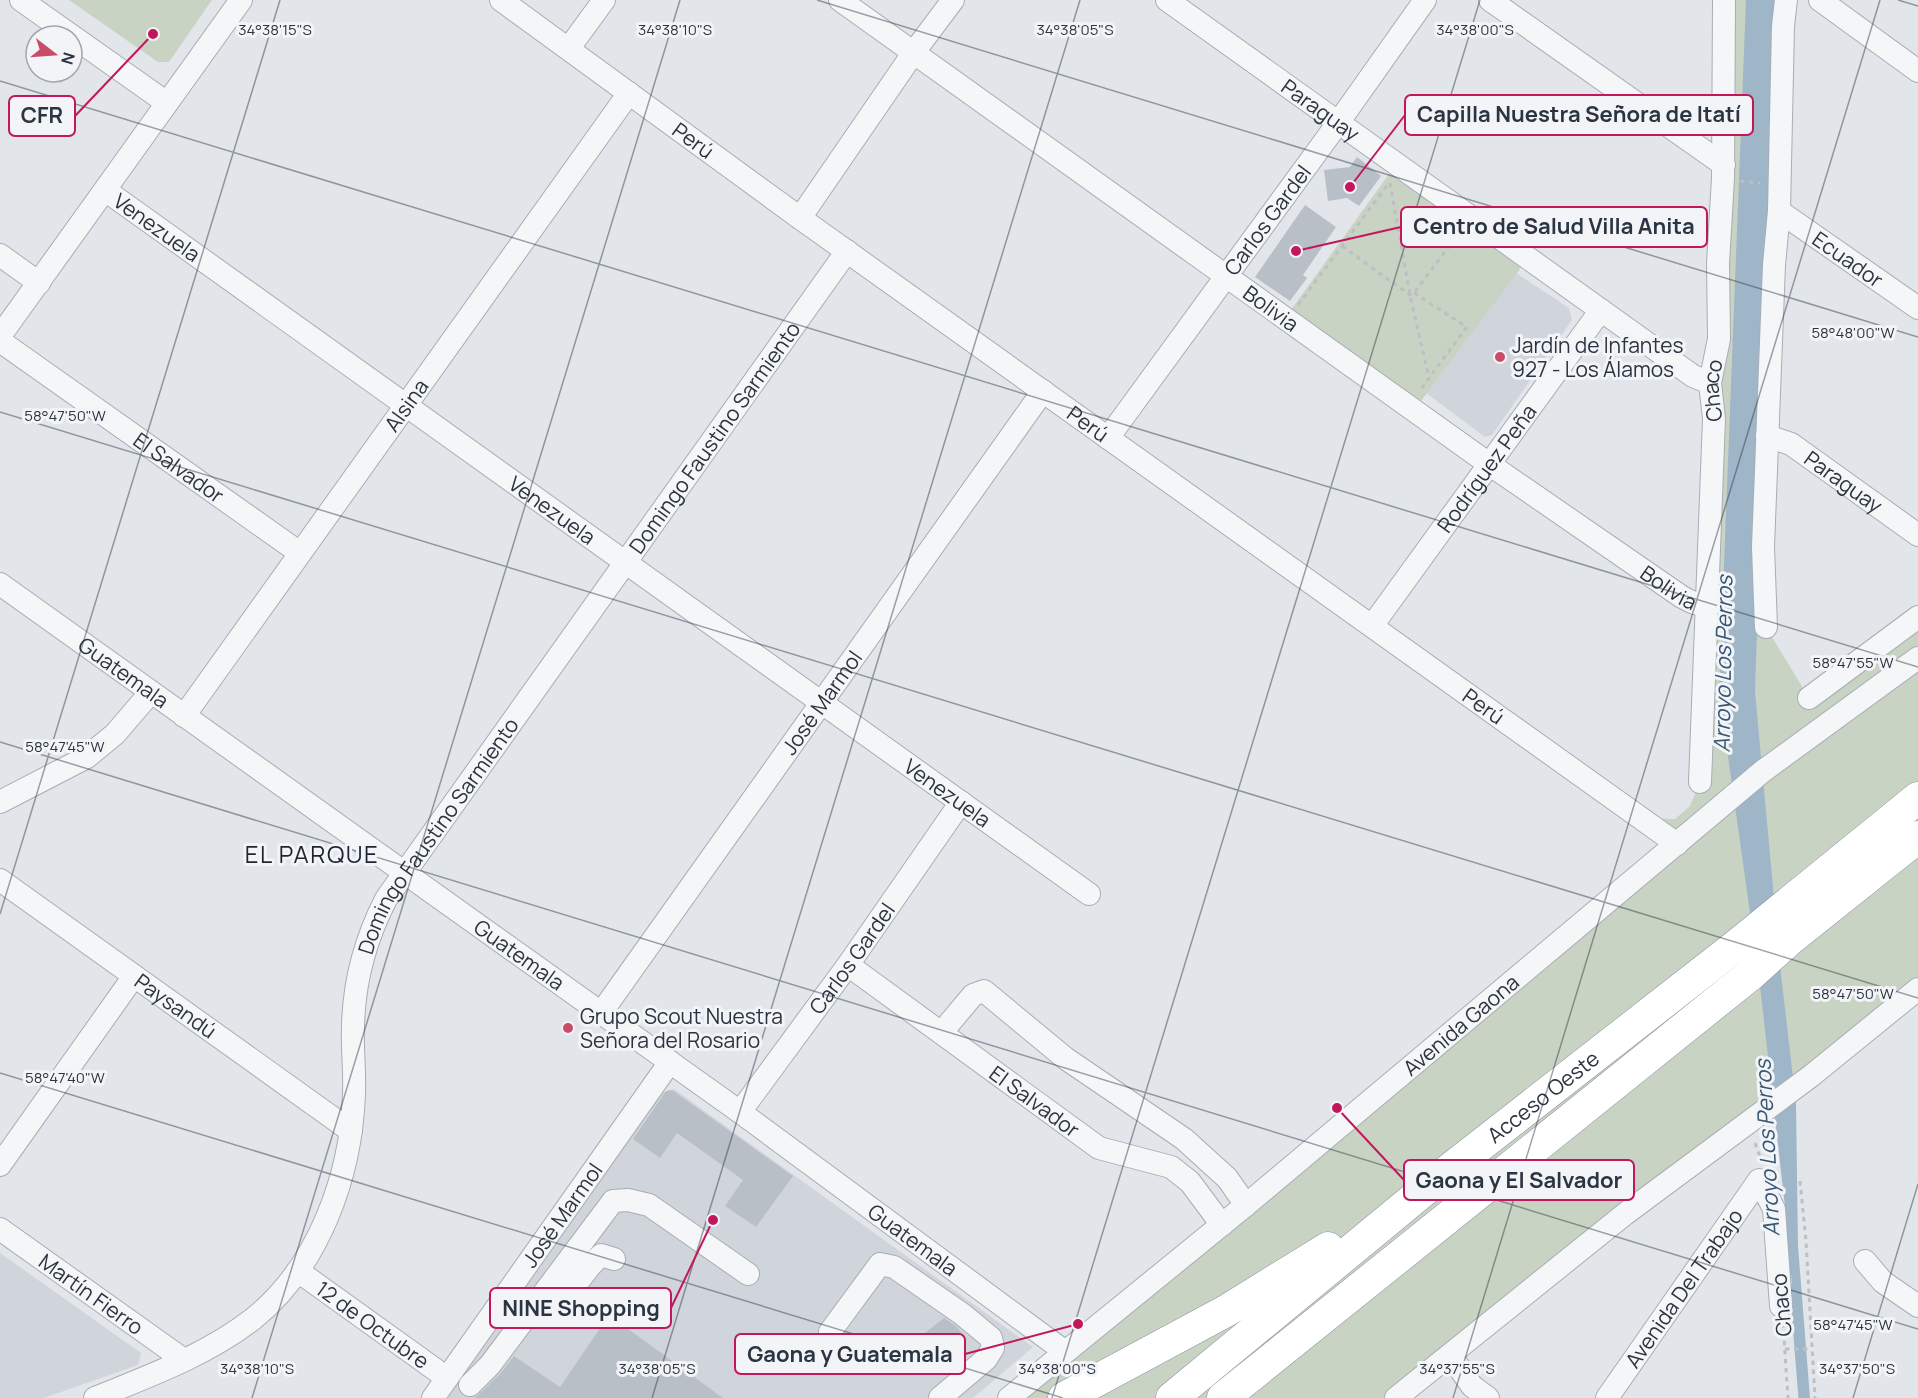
<svg xmlns="http://www.w3.org/2000/svg" width="1918" height="1398" font-family="Manrope,sans-serif">
	<style>
		.built { fill: #d0d5dc }
		.green { fill: #c9d3c3 }
		.water { fill: #9fb6c8 }
		.lines { fill: none; stroke-linecap: round; stroke-linejoin: round }
		.stream { stroke: #9fb6c8; stroke-width: 5 }
		.building { fill: #b9bfc6 }
		.minor-casing { stroke: #a7adb4; stroke-width: 24 }
		.highway-casing { stroke: #8a94a0; stroke-width: 33 }
		.path { stroke: #bcc0c5; stroke-width: 3; stroke-dasharray: 4.5 4.5; stroke-linecap: butt }
		.minor { stroke: #f5f6f8; stroke-width: 22 }
		.highway { stroke: #fff; stroke-width: 32 }
		.ticks { fill: none; stroke: #2b3441; stroke-width: 1.5; stroke-opacity: 0.45 }
		.poi-dot { fill: #c84d69; stroke: #f2f4f7; stroke-width: 2 }
		.labels { text-anchor: middle; dominant-baseline: central; stroke-width: 6; stroke-linejoin: round; paint-order: stroke }
		.street-label { font-size: 21px; fill: #2b3441; stroke: #f2f4f7 }
		.poi-label { font-size: 21px; fill: #2b3441; stroke: #f2f4f7; text-anchor: start }
		.water-label { font-size: 22px; font-style: italic; fill: #375673; stroke: #f2f4f7 }
		.quarter-label { font-size: 24px; letter-spacing: 1.5px; fill: #1d2532; stroke: #f2f4f7 }
		.ticks-label { font-size: 15px; text-anchor: middle; fill: #2b3441; stroke: #f2f4f7; stroke-width: 6; stroke-linejoin: round; paint-order: stroke }
		.leader { fill: none; stroke: #c2185b; stroke-width: 2 }
		.callout-dot { fill: #c2185b; stroke: #f2f4f7; stroke-width: 2 }
		.callout { fill: #f2f4f7; stroke: #c2185b; stroke-width: 2 }
		.callout-label { font-size: 22px; text-anchor: middle; font-weight: bold; fill: #2b3441 }
	</style>
	<rect width="100%" height="100%" fill="#e2e6ea"/>
	<g class="built">
		<polygon points="1516,273 1569,308 1572,320 1492,435 1485,437 1426,393"/>
		<polygon points="674,1089 1033,1347 973,1398 444,1398 661,1093"/>
		<polygon points="0,1253 141,1353 138,1365 44,1398 0,1398"/>
	</g>
	<g class="green">
		<polygon points="69,0 212,0 169,62 158,62"/>
		<polygon points="1725,0 1786,0 1766,627 1809,698 1918,617 1918,989 1396,1398 1009,1398 1677,844 1640,818 1675,819 1690,806 1700,782"/>
		<polygon points="1389,174 1523,265 1421,401 1291,310"/>
	</g>
	<polygon class="water" points="1746,0 1778,0 1755,692 1781,974 1796,1104 1798,1246 1810,1398 1801,1398 1787,1224 1759,977 1719,692"/>
	<g class="lines">
		<g class="stream">
			<polyline points="1787,1225 1791,1272"/>
			<polyline points="1792,1287 1801,1398"/>
		</g>
	</g>
	<g class="building">
		<polygon points="1357,157 1381,176 1359,206 1347,198 1328,201 1324,170 1350,167"/>
		<polygon points="1305,205 1336,227 1303,275 1307,278 1290,301 1255,277"/>
		<polygon points="672,1090 793,1176 756,1227 725,1206 743,1180 677,1133 660,1158 633,1139 666,1091"/>
		<polygon points="609,1315 723,1398 475,1398 500,1374 514,1356 560,1387"/>
		<polygon points="944,1318 956,1326 967,1340 936,1366 915,1341"/>
	</g>
	<g class="lines">
		<g class="minor-casing">
			<g id="minor">
				<polyline points="21,0 167,103"/>
				<path id="s1" d="M501,0L800,218L1677,844"/>
				<path id="s2" d="M840,0L1489,464L1682,597L1694,603L1708,606"/>
				<path id="s3" d="M1167,0L1693,376L1710,383"/>
				<polyline points="1490,0 1724,165"/>
				<polyline points="1820,0 1918,71"/>
				<polyline points="569,48 604,0"/>
				<path id="s4" d="M105,190L1089,894"/>
				<path id="s5" d="M1779,211L1918,308"/>
				<polyline points="800,218 914,52 953,0"/>
				<polyline points="0,255 39,283"/>
				<polyline points="0,336 241,0"/>
				<path id="s6" d="M0,341L300,553"/>
				<path id="s7" d="M1767,436L1791,444L1918,535"/>
				<path id="s8" d="M1108,438L1338,123L1425,0"/>
				<path id="s9" d="M0,584L740,1112L1064,1351"/>
				<path id="s10" d="M1372,626L1601,310"/>
				<polyline points="1766,627 1763,547 1774,265 1779,211 1783,26 1786,0"/>
				<polyline points="1809,698 1918,617"/>
				<path id="s11" d="M184,716L629,93"/>
				<path id="s12" d="M1700,782L1714,419L1710,383L1719,339L1718,263L1723,178L1724,0"/>
				<polyline points="0,802 87,757 115,734 151,692"/>
				<path id="s13" d="M0,880L351,1131"/>
				<path id="s14" d="M848,965L1099,1148L1171,1167L1190,1182L1222,1225"/>
				<path id="s15" d="M601,1013L1043,391"/>
				<polyline points="942,1032 973,995 984,991 1065,1058 1184,1139 1227,1178 1246,1205"/>
				<path id="s16" d="M740,1112L848,965L961,802"/>
				<polyline points="0,1165 134,976"/>
				<path id="s17" d="M0,1229L184,1360"/>
				<polyline points="1865,1261 1883,1282 1918,1306"/>
				<path id="s18" d="M298,1271L447,1378"/>
				<polyline points="570,1292 590,1266 601,1255 614,1259"/>
				<polyline points="830,1332 880,1264 894,1267 962,1314 991,1338 993,1348 986,1359 940,1398"/>
				<polyline points="1451,1356 1472,1386 1488,1398"/>
				<polyline points="470,1385 490,1365 613,1201 628,1200 649,1205 748,1274"/>
				<path id="s19" d="M95,1398C149,1376 207,1355 253,1319C319,1266 351,1176 354,1094C355,1071 352,1048 353,1026C354,982 366,938 386,899L847,251"/>
				<path id="s20" d="M433,1398L670,1062"/>
				<path id="s21" d="M1009,1398L1246,1205L1763,771L1918,658"/>
				<polyline points="1396,1398 1625,1214 1811,1076 1918,989"/>
				<path id="s22" d="M1607,1398L1759,1180L1774,1209L1781,1306"/>
			</g>
		</g>
		<g class="highway-casing">
			<g id="highway">
				<polyline points="1064,1398 1226,1311 1328,1248"/>
				<path id="s23" d="M1172,1398L1445,1173L1737,945L1918,798"/>
				<polyline points="1223,1398 1750,975 1789,940 1918,837"/>
			</g>
		</g>
		<g class="path">
			<polyline points="1740,181 1760,183"/>
			<polyline points="1390,183 1410,295 1429,378 1420,391"/>
			<polyline points="1342,246 1410,295 1414,293 1459,233"/>
			<polyline points="1414,293 1467,327 1429,378"/>
			<polyline points="1298,305 1389,183"/>
			<polyline points="1755,1143 1762,1162"/>
			<polyline points="1800,1181 1806,1241 1815,1398"/>
			<polyline points="1783,1323 1788,1398"/>
			<polyline points="1785,1349 1811,1349"/>
		</g>
		<use href="#minor" class="minor"/>
		<use href="#highway" class="highway"/>
	</g>
	<path class="ticks" d="M817,0L1918,337M1898,0L1918,6M0,81L1918,667M0,412L1918,998M0,742L1918,1329M0,914L280,0M0,1073L1063,1398M252,1398L680,0M652,1398L1080,0M1052,1398L1480,0M1453,1398L1880,0M1853,1398L1918,1184"/>
	<g class="poi-dot">
		<circle cx="1500" cy="357" r="6"/>
		<circle cx="568" cy="1028" r="6"/>
	</g>
	<g class="labels">
		<g class="street-label">
			<text stroke="none"><textPath href="#s3" startOffset="189">Paraguay</textPath></text>
			<text stroke="none"><textPath href="#s1" startOffset="238">Perú</textPath></text>
			<text stroke="none"><textPath href="#s8" startOffset="270">Carlos Gardel</textPath></text>
			<text stroke="none"><textPath href="#s4" startOffset="64">Venezuela</textPath></text>
			<text stroke="none"><textPath href="#s5" startOffset="84">Ecuador</textPath></text>
			<text stroke="none"><textPath href="#s2" startOffset="530">Bolivia</textPath></text>
			<text stroke="none"><textPath href="#s12" startOffset="392">Chaco</textPath></text>
			<text stroke="none"><textPath href="#s11" startOffset="382">Alsina</textPath></text>
			<text stroke="none"><textPath href="#s1" startOffset="724">Perú</textPath></text>
			<text stroke="none"><textPath href="#s19" startOffset="1198">Domingo Faustino Sarmiento</textPath></text>
			<text stroke="none"><textPath href="#s6" startOffset="219">El Salvador</textPath></text>
			<text stroke="none"><textPath href="#s10" startOffset="195">Rodríguez Peña</textPath></text>
			<text stroke="none"><textPath href="#s7" startOffset="90">Paraguay</textPath></text>
			<text stroke="none"><textPath href="#s4" startOffset="550">Venezuela</textPath></text>
			<text stroke="none"><textPath href="#s2" startOffset="1016">Bolivia</textPath></text>
			<text stroke="none"><textPath href="#s9" startOffset="152">Guatemala</textPath></text>
			<text stroke="none"><textPath href="#s15" startOffset="381">José Marmol</textPath></text>
			<text stroke="none"><textPath href="#s1" startOffset="1210">Perú</textPath></text>
			<text stroke="none"><textPath href="#s4" startOffset="1036">Venezuela</textPath></text>
			<text stroke="none"><textPath href="#s19" startOffset="712">Domingo Faustino Sarmiento</textPath></text>
			<text stroke="none"><textPath href="#s9" startOffset="638">Guatemala</textPath></text>
			<text stroke="none"><textPath href="#s16" startOffset="190">Carlos Gardel</textPath></text>
			<text stroke="none"><textPath href="#s13" startOffset="216">Paysandú</textPath></text>
			<text stroke="none"><textPath href="#s21" startOffset="586">Avenida Gaona</textPath></text>
			<text stroke="none"><textPath href="#s23" startOffset="478">Acceso Oeste</textPath></text>
			<text stroke="none"><textPath href="#s14" startOffset="231">El Salvador</textPath></text>
			<text stroke="none"><textPath href="#s20" startOffset="224">José Marmol</textPath></text>
			<text stroke="none"><textPath href="#s9" startOffset="1124">Guatemala</textPath></text>
			<text stroke="none"><textPath href="#s22" startOffset="134">Avenida Del Trabajo</textPath></text>
			<text stroke="none"><textPath href="#s17" startOffset="112">Martín Fierro</textPath></text>
			<text transform="translate(1781 1305) rotate(-95)">Chaco</text>
			<text stroke="none"><textPath href="#s18" startOffset="92">12 de Octubre</textPath></text>
		</g>
		<g class="poi-label">
			<text x="1512" y="345">Jardín de Infantes<tspan x="1512" dy="24">927 - Los Álamos</tspan></text>
			<text x="580" y="1016">Grupo Scout Nuestra<tspan x="580" dy="24">Señora del Rosario</tspan></text>
		</g>
		<g class="water-label">
			<text transform="translate(1723 664) rotate(-89)">Arroyo Los Perros</text>
			<text transform="translate(1767 1148) rotate(-93)">Arroyo Los Perros</text>
		</g>
		<g class="quarter-label">
			<text x="312" y="853">EL PARQUE</text>
		</g>
	</g>
	<g class="ticks-label">
		<text x="275" y="35">34°38'15"S</text>
		<text x="675" y="35">34°38'10"S</text>
		<text x="1075" y="35">34°38'05"S</text>
		<text x="1475" y="35">34°38'00"S</text>
		<text x="1853" y="338">58°48'00"W</text>
		<text x="65" y="421">58°47'50"W</text>
		<text x="1853" y="668">58°47'55"W</text>
		<text x="65" y="752">58°47'45"W</text>
		<text x="1853" y="999">58°47'50"W</text>
		<text x="65" y="1083">58°47'40"W</text>
		<text x="1853" y="1330">58°47'45"W</text>
		<text x="257" y="1374">34°38'10"S</text>
		<text x="657" y="1374">34°38'05"S</text>
		<text x="1057" y="1374">34°38'00"S</text>
		<text x="1457" y="1374">34°37'55"S</text>
		<text x="1857" y="1374">34°37'50"S</text>
	</g>
	<path class="leader" d="M1350 187L1405 115M153 34L75 116M1296 251L1401 227M1337 1108L1404 1180M713 1220L671 1308M1078 1324L965 1354"/>
	<g class="callout-dot">
		<circle cx="1350" cy="187" r="6"/>
		<circle cx="153" cy="34" r="6"/>
		<circle cx="1296" cy="251" r="6"/>
		<circle cx="1337" cy="1108" r="6"/>
		<circle cx="713" cy="1220" r="6"/>
		<circle cx="1078" cy="1324" r="6"/>
	</g>
	<g class="callout">
		<rect x="1405" y="95" width="348" height="40" rx="6"/>
		<rect x="9" y="96" width="66" height="40" rx="6"/>
		<rect x="1401" y="207" width="306" height="40" rx="6"/>
		<rect x="1404" y="1160" width="230" height="40" rx="6"/>
		<rect x="490" y="1288" width="181" height="40" rx="6"/>
		<rect x="735" y="1334" width="230" height="40" rx="6"/>
	</g>
	<g class="callout-label">
		<text x="1579" y="122">Capilla Nuestra Señora de Itatí</text>
		<text x="42" y="123">CFR</text>
		<text x="1554" y="234">Centro de Salud Villa Anita</text>
		<text x="1519" y="1188">Gaona y El Salvador</text>
		<text x="581" y="1316">NINE Shopping</text>
		<text x="850" y="1362">Gaona y Guatemala</text>
	</g>
	<g transform="translate(54 54) rotate(107)"><circle r="28" fill="#f2f4f7" stroke="#a2a7ae" stroke-width="1.5"/>
	<path d="M0-4.5L10 22L0 15L-10 22Z" fill="#c84d69"/>
	<text y="-9" font-size="16" font-weight="bold" text-anchor="middle" fill="#2b3441">N</text>
	</g>
</svg>
